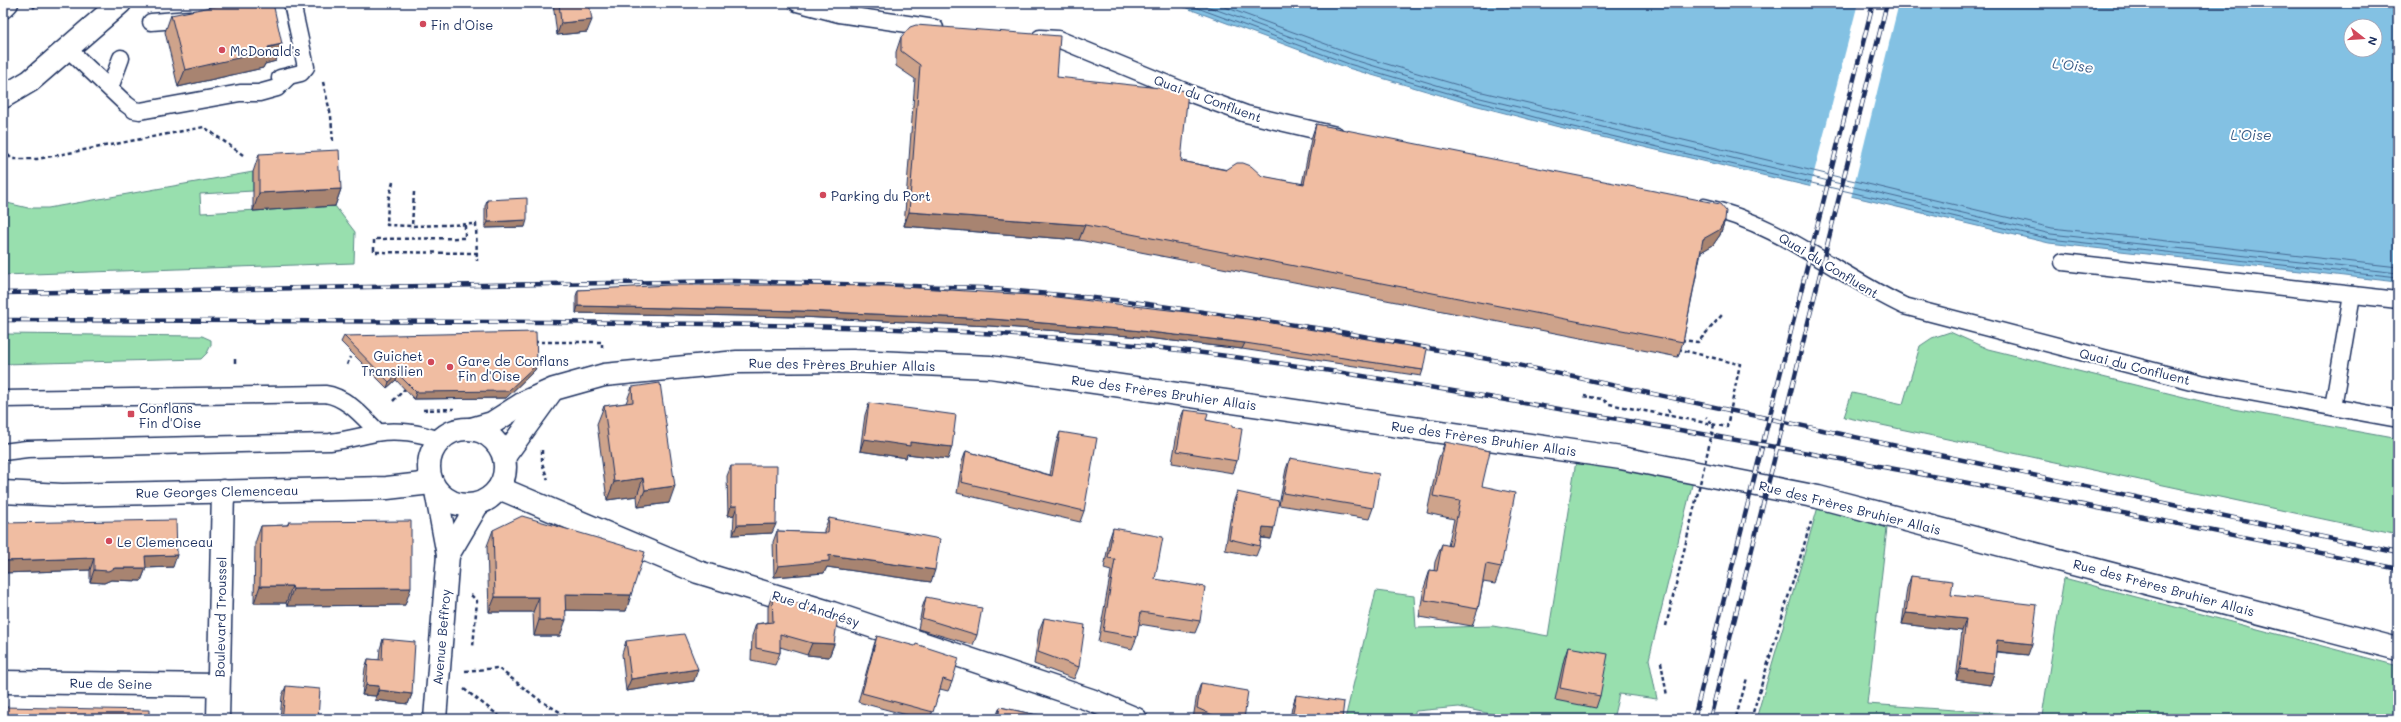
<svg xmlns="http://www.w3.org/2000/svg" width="2401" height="722" font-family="Mali,sans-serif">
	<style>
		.green { fill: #98dfae; stroke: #5a8786 }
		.water { fill: #83c1e3; stroke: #5987ae; fill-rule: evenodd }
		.pier { fill: #fff }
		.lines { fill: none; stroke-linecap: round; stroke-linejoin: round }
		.shore { stroke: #456993; stroke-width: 1 }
		.service-casing { stroke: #1b2f5e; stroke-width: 19 }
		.minor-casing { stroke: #1b2f5e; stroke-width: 25 }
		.tertiary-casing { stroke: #1b2f5e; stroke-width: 25 }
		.secondary-casing { stroke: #1b2f5e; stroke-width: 25 }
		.path { stroke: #1b2f5e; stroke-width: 2.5; stroke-dasharray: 4 3; stroke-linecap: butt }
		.service { stroke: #fff; stroke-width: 16 }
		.minor { stroke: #fff; stroke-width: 22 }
		.tertiary { stroke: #fff; stroke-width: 22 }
		.secondary { stroke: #fff; stroke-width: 22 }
		.rail-casing { stroke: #1b2f5e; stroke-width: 4.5 }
		.rail { stroke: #fff; stroke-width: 3; stroke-dasharray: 9; stroke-linecap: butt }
		.path-bridge { stroke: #1b2f5e; stroke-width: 2.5; stroke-dasharray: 4 3; stroke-linecap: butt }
		.wall { fill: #cea38b; stroke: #1b2f5e }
		.shaded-wall { fill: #a88471; stroke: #1b2f5e }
		.building { fill: #f0bda2; stroke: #1b2f5e }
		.poi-dot { fill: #d1495b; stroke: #fff; stroke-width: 1.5 }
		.labels { text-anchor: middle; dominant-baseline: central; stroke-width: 4; stroke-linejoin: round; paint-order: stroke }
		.poi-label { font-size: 13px; fill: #1b2f5e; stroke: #fff; text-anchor: start }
		.street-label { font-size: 13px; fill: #1b2f5e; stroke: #fff }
		.water-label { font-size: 14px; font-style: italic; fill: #3a5b86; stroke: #fff }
	</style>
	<rect width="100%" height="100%" fill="#fff"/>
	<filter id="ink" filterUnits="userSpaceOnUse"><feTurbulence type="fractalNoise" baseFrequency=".025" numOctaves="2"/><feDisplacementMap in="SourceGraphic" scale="8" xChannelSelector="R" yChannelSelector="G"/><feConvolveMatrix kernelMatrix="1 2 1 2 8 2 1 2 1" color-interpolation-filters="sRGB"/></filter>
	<g filter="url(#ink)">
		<g class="green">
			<polygon points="253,172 253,191 200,194 201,213 335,206 355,232 354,263 3,275 3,202 28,208 48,208"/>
			<polygon points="1950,332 1988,349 2233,409 2398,439 2398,535 1844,417 1852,393 1903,404 1920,346 1932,338"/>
			<polygon points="3,334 202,336 211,340 211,345 207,353 201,359 3,364"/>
			<polygon points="1576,461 1697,465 1649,659 1657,699 1619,694 1613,719 1514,719 1459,707 1416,711 1411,719 1345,719 1376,591 1414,596 1416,628 1493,626 1548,636"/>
			<polygon points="1818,507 1887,528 1867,704 2042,716 2064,578 2398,666 2398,719 1756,719"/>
		</g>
		<path class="water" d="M1173,3H2398V282L2049,243L1555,126L1474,105L1348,68ZM2351,26H2375V50H2351Z"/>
		<polygon class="pier" points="1858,3 1899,3 1851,198 1810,188"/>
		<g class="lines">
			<g class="shore">
				<polyline points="1184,3 1349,64 1475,101 1556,123 2050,239 2398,278"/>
				<polyline points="1198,3 1351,59 1476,97 2051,234 2398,273"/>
				<polyline points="1214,3 1353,54 1478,91 2052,228 2398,267"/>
			</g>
			<g class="service-casing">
				<g id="service">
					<polyline points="797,3 839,14 935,28"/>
					<polyline points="151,22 190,19"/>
					<polyline points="1040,38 1058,39 1194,95 1246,114 1336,135"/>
					<polyline points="68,49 126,104 134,110 140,111 240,93 259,93 277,88 289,76"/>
					<polyline points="280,78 301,73 306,67 292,3"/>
					<polyline points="110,88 121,58"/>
					<path d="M1704,207C1779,223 1836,274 1904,306L2200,383L2398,419"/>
					<polyline points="2063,262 2398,300"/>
					<path d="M3,399L325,394C347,397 363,417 378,432"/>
					<polyline points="2333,407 2352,295"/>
					<path d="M3,452L27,449L330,442C346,440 361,436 376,433C396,429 421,433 439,440"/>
				</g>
			</g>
			<g class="minor-casing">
				<g id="minor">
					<polyline points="3,97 30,81 120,3"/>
					<polyline points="471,429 492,423 525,402 554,389 604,375 737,362 853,361 990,367 1621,458 1818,497 2398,649"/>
					<polyline points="504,457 551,392"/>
					<polyline points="448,555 478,504"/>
					<polyline points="3,682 218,685"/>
					<polyline points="218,719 223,491"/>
					<polyline points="435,719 448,555 436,491"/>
				</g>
			</g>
			<g class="tertiary-casing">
				<g id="tertiary">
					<circle cx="467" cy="467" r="38"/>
					<polyline points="499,488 698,572 832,613 1091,700 1136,719"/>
					<polyline points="3,492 62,495 387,488 431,483"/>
				</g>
			</g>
			<g class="secondary-casing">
				<polyline id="secondary" points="3,7 7,3"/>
			</g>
			<g class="path">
				<polyline points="33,8 38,3"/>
				<polyline points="323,82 331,116 333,142"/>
				<polyline points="3,150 12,159 37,159 204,127 243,155"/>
				<polyline points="393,182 388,201 387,225 412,226"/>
				<polyline points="414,192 412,226 476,224 477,261"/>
				<polyline points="465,225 465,238 374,239 374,252 477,253"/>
				<polyline points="1681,340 1698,342 1722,315"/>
				<polyline points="534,342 602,342 602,349"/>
				<polyline points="1678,349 1734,363"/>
				<polyline points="235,359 235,365"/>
				<polyline points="347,365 350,357"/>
				<polyline points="1584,396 1590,397"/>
				<polyline points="393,401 405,389"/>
				<polyline points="1668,409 1671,416"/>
				<polyline points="423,410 454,409"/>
				<polyline points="542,450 542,463 548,480"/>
				<polyline points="471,595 477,601 473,647"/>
				<polyline points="1661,662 1667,696"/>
				<polyline points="465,671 498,668 541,701 565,715 564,719"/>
				<polyline points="464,689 503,719"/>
				<polyline points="1736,717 1747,678"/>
				<polyline points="1751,719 1811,522"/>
			</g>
			<use href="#service" class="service"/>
			<use href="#minor" class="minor"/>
			<use href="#tertiary" class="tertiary"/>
			<use href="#secondary" class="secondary"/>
			<g class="rail-casing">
				<g id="rail">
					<polyline points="3,293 733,281 983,288 1126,301 1330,330 1504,362 2398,553"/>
					<path d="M3,320C185,320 367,321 549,322C719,324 889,325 1059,338C1249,353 1435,388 1623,420C1882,465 2141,515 2398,569"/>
					<polyline points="1694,719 1873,3"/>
					<polyline points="1710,719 1887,3"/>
				</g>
			</g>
			<use href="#rail" class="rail"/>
			<g class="path-bridge">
				<polyline points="1590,397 1602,399 1609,404 1727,427 1740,364 1734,363"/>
				<polyline points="1666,626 1714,425 1706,417"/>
			</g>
		</g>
		<g class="wall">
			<polygon points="553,3 589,3 587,32 557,35"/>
			<polygon points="171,15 276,61 265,64 263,68 178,87 165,32"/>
			<polygon points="901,37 1057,77 1181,161 1302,184 1311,139 1316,124 1725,220 1720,235 1713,245 1701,252 1683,342 1678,357 1079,240 904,226 915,79 896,66 896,52"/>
			<polygon points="259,154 341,189 335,206 253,211 253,172"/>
			<polygon points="487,200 525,227 485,228 485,206"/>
			<polygon points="887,286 1423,370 1421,376 1242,349 1130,336 990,326 800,317 576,313 576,296 578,290"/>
			<polygon points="344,336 537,364 535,370 506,398 414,399 396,380 387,388 341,342"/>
			<polygon points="632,387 669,503 638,507 637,496 607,500 597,424 604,406 626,403"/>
			<polygon points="869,403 948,459 907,454 906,458 860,451 865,415"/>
			<polygon points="1184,410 1206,420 1232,427 1237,461 1233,473 1172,463 1179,422"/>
			<polygon points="1060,432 1084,511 1080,522 957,493 962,462 966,451 1050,475 1056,443"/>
			<polygon points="1445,442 1482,486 1501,567 1495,584 1483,582 1478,609 1472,626 1419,617 1424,588 1430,570 1434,571 1435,562 1442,544 1448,546 1454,519 1427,513 1438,460"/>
			<polygon points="1290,458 1373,508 1369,519 1279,505 1286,469"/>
			<polygon points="731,466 772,533 733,535 734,515 728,516 727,476"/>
			<polygon points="1237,492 1271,539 1261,538 1260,546 1256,556 1225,550 1233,503"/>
			<polygon points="829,518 931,582 827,567 824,573 774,577 773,542 777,531 824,533 824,530"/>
			<polygon points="289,522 405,605 287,606 286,603 254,603 255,543 261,526 287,525"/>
			<polygon points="3,523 173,567 146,568 141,581 111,580 104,583 90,582 90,570 3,573"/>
			<polygon points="1113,528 1155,579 1200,621 1195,633 1139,624 1137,637 1132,649 1098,642 1111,571 1104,569 1109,540"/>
			<polygon points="493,530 631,595 626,611 566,610 560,636 534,636 533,612 489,612 487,546"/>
			<polygon points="1911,576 1951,595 2028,655 1996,652 1994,673 1990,685 1956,680 1962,631 1902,624 1907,588"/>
			<polygon points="772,595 834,644 829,657 807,655 780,647 780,653 775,665 751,660 752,636 756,624 768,622 768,607"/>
			<polygon points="926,597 977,635 973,645 918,629 922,608"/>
			<polygon points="1044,618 1079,667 1074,679 1034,664 1039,630"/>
			<polygon points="877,636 952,682 948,691 940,689 930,719 922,719 858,702 874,645"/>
			<polygon points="383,639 412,694 408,704 375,700 376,696 362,695 365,668 368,659 379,660 380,649"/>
			<polygon points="626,641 694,681 626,691 622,654"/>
			<polygon points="1568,647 1600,696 1596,708 1555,700 1564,659"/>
			<polygon points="1201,683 1244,719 1193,719 1197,694"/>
			<polygon points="286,686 318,719 280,719 282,696"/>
			<polygon points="1296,695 1342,719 1290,719 1292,707"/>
			<polygon points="1000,707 1055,719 995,719"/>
		</g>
		<g class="shaded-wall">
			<polygon points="592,20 587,32 557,35 561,23"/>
			<polygon points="282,44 276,61 265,64 263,68 178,87 185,70"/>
			<polygon points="341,189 335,206 253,211 259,193"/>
			<polygon points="909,212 1085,225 1079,240 904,226"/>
			<polygon points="527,220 525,227 485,228 488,222"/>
			<polygon points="1725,220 1720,235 1713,245 1698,254 1703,239"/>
			<polygon points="578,306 802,311 992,319 1132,330 1245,343 1242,349 1130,336 990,326 800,317 576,313"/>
			<polygon points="537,364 535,370 506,398 414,399 416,392"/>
			<polygon points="398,374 396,380 387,388 389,382"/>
			<polygon points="864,439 910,442 952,447 948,459 907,454 906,458 860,451"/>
			<polygon points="643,478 637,496 607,500 614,482"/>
			<polygon points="675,486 669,503 638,507 645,490"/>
			<polygon points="731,506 737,506 734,515 728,516"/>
			<polygon points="776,524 772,533 733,535 737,525"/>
			<polygon points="1263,527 1274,528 1271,539 1259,537"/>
			<polygon points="177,555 173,567 141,568 145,556"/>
			<polygon points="829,555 935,570 931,582 827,567 824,573 774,577 778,566"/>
			<polygon points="94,558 90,570 3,573 3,561"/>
			<polygon points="115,568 146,568 141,581 111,580 104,583 90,582 94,570"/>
			<polygon points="260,586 292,586 286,603 254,603"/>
			<polygon points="411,588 405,605 287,606 293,589"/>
			<polygon points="565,594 631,595 626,611 560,610"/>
			<polygon points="495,597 539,597 533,612 489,612"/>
			<polygon points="1906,613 1966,619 1962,631 1902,624"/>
			<polygon points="539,620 566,620 560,636 534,636"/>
			<polygon points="1997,640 2032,644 2028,655 1993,651"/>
			<polygon points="812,643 834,644 829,657 807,655"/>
			<polygon points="698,669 694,681 626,691 631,679"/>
			<polygon points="1960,669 1994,673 1990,685 1956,680"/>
			<polygon points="366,685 379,686 376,696 362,695"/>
			<polygon points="379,690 412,694 408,704 375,700"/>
		</g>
		<g class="building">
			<polygon points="230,3 273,3 282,44 268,47 269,51 185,70 171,15"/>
			<polygon points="559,3 589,3 592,20 561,23"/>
			<polygon points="916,25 1060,36 1057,77 1188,91 1181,161 1226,170 1237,163 1243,163 1251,166 1262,176 1304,184 1316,124 1720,204 1726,211 1725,220 1719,230 1703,239 1683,342 1085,225 909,212 920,65 901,51 901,37 910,27"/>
			<polygon points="339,150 341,189 259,193 259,154"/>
			<polygon points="527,198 527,220 488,222 487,200"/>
			<polygon points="669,285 778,285 887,286 1047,296 1248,319 1427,349 1423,370 1245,343 1132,330 992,319 802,311 578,306 578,290"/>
			<polygon points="536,332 537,364 508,391 416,392 398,374 389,382 344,336"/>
			<polygon points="660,383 675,486 645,490 643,478 614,482 604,406 633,402 632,387"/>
			<polygon points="869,403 956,415 952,447 910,442 910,446 864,439"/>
			<polygon points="1184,410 1208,413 1206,420 1232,425 1232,427 1242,429 1237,461 1177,451"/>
			<polygon points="1060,432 1097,438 1084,511 961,482 966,451 1052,476"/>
			<polygon points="1445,442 1490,451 1482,486 1515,493 1501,567 1486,564 1478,609 1425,600 1430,570 1437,571 1442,544 1451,546 1460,501 1433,496"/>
			<polygon points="1290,458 1379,474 1373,508 1283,493"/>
			<polygon points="731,466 777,466 776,524 737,525 737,506 731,506"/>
			<polygon points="1237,492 1279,501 1274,528 1263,527 1260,546 1229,539"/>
			<polygon points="522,516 645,552 631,595 565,594 566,620 539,620 539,597 495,597 493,530"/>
			<polygon points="829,518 940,539 935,570 829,555 829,561 778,566 777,531 828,533"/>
			<polygon points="176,520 177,555 145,556 146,568 115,568 108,571 94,570 94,558 3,561 3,523"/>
			<polygon points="411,521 411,588 293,589 292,586 260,586 261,526 288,525 289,522"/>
			<polygon points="1113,528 1163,537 1155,579 1205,587 1200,621 1141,612 1137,637 1103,631 1115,559 1108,558"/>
			<polygon points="1911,576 1953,581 1951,595 2037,605 2032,644 1997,640 1994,673 1960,669 1966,619 1906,613"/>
			<polygon points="772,595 838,616 834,644 812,643 780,634 780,653 756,648 756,624 773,622"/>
			<polygon points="926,597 982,608 977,635 922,618"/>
			<polygon points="1044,618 1085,625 1079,667 1038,652"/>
			<polygon points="684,634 698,669 631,679 626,641"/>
			<polygon points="877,636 915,646 916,644 959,658 952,682 943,679 933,712 862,693"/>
			<polygon points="383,639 415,642 412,694 379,690 379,686 366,685 368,659 382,660"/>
			<polygon points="1568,647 1608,654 1600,696 1560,688"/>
			<polygon points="1201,683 1248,691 1244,719 1223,719 1219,718 1197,708"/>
			<polygon points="286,686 320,689 318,719 282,719"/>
			<polygon points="1296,695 1344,702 1342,719 1292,719"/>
			<polygon points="3,707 149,710 149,719 3,719"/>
			<polygon points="1000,707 1055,719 998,719"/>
		</g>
	</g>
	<g class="poi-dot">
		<circle cx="423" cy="24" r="4"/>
		<circle cx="222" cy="50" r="4"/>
		<circle cx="823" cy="195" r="4"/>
		<circle cx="431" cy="362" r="4"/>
		<circle cx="450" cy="367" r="4"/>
		<rect x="127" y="410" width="8" height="8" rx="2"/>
		<circle cx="109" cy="541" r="4"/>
	</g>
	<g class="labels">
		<g class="poi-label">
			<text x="431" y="24">Fin d'Oise</text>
			<text x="230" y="50">McDonald's</text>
			<text x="831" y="195">Parking du Port</text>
			<text x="423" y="355" text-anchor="end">Guichet<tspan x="423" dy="15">Transilien</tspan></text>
			<text x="458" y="360">Gare de Conflans<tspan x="458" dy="15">Fin d'Oise</tspan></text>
			<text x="139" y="407">Conflans<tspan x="139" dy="15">Fin d'Oise</tspan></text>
			<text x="117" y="541">Le Clemenceau</text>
		</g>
		<g class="street-label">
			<text transform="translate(1208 98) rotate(20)">Quai du Confluent</text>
			<text transform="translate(1829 265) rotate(31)">Quai du Confluent</text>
			<text transform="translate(842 364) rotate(1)">Rue des Frères Bruhier Allais</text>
			<text transform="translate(2135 366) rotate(14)">Quai du Confluent</text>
			<text transform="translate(1164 392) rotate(8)">Rue des Frères Bruhier Allais</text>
			<text transform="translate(1484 438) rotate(8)">Rue des Frères Bruhier Allais</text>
			<text transform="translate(217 491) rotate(-1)">Rue Georges Clemenceau</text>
			<text transform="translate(1850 507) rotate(14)">Rue des Frères Bruhier Allais</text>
			<text transform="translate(2164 587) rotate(15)">Rue des Frères Bruhier Allais</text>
			<text transform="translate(816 608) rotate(18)">Rue d'Andrésy</text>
			<text transform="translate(220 617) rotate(-89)">Boulevard Troussel</text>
			<text transform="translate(441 637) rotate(-85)">Avenue Beffroy</text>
			<text transform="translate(111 683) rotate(1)">Rue de Seine</text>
		</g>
		<g class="water-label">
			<text transform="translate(2073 65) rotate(7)">L'Oise</text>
			<text x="2251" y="134">L’Oise</text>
		</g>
	</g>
	<rect width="2401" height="722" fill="none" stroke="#fff" stroke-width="16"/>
	<rect x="8" y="8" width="2385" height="706" fill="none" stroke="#1b2f5e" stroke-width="1.5" filter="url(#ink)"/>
	<g transform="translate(2363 38) rotate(107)"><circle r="19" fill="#ffffff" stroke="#a4acbf"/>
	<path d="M0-3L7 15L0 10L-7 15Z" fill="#d1495b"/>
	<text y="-6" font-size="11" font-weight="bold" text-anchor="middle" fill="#1b2f5e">N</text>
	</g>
</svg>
